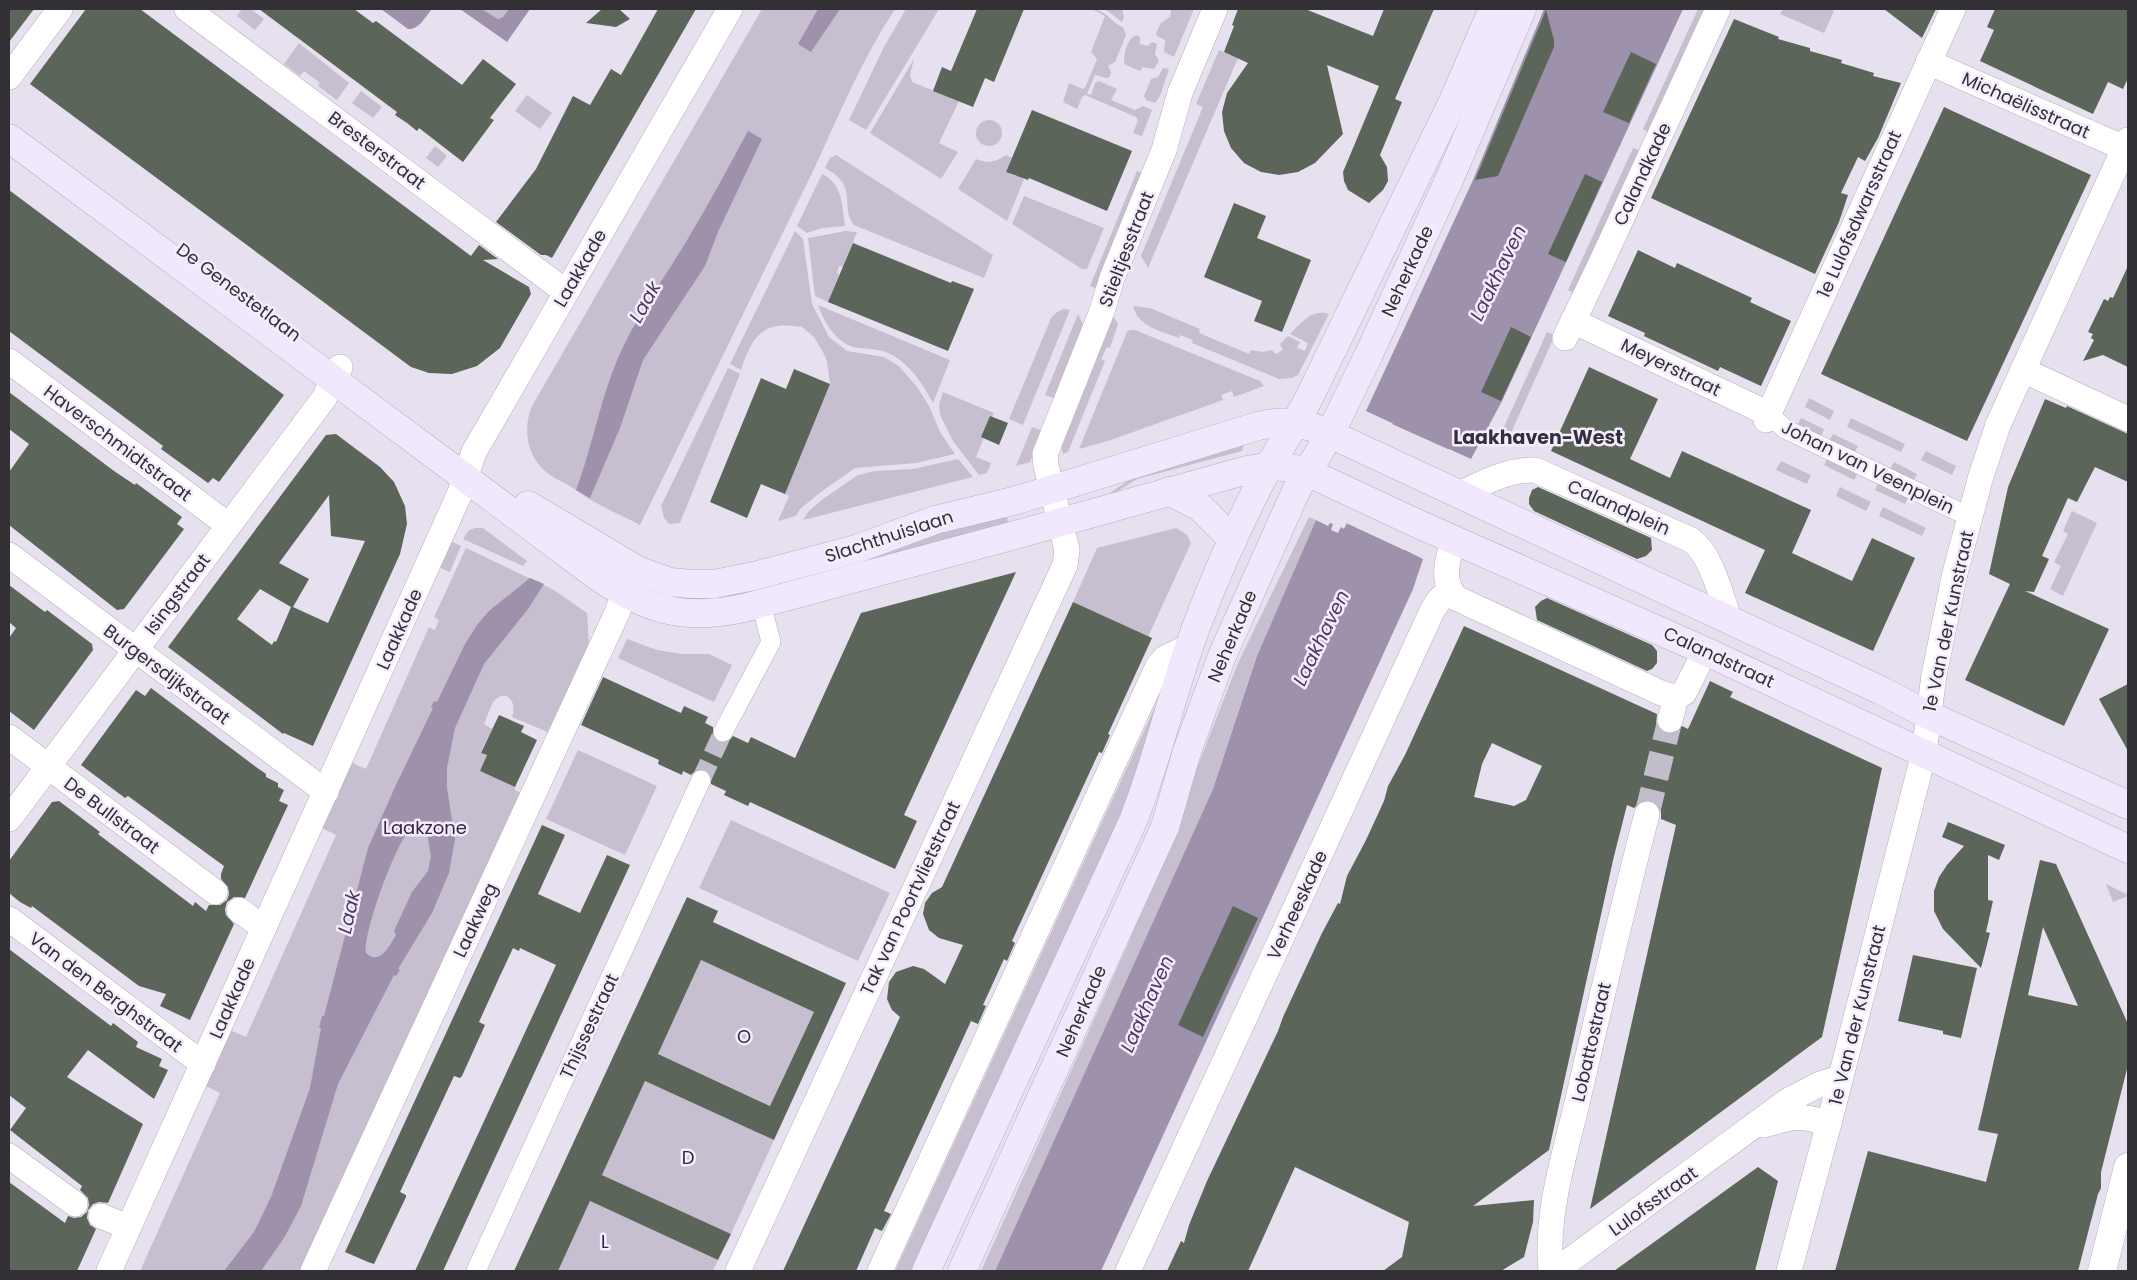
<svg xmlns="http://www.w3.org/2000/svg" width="2137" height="1280" font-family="Poppins,sans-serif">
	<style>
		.green { fill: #c7bfd0 }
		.water { fill: #9d91ac; fill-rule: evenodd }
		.pier { fill: #e6e0ef }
		.building { fill: #5b6559; fill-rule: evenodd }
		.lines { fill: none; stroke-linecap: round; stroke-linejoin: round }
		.pedestrian-tunnel { stroke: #c2bdca; stroke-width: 19; stroke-dasharray: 19 9; stroke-linecap: butt }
		.minor-tunnel { stroke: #c2bdca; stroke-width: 25; stroke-dasharray: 25 12; stroke-linecap: butt }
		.pedestrian-casing { stroke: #b5aebd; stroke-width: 20 }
		.minor-casing { stroke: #b5aebd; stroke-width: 26 }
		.tertiary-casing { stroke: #b5aebd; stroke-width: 29 }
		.secondary-casing { stroke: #b5aebd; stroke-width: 29 }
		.pedestrian { stroke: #fff; stroke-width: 19 }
		.minor { stroke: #fff; stroke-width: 25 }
		.tertiary { stroke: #fff; stroke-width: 28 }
		.secondary { stroke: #f2e8fe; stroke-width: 28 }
		.labels { text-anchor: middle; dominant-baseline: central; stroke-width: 5; stroke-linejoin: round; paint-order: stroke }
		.street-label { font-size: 18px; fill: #322f35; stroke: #f4edfd }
		.park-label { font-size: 18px; fill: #342147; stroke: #f4edfd }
		.water-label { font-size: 19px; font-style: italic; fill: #4c3861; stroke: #f4edfd }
		.neighbourhood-label { font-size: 19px; font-weight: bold; fill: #352f3b; stroke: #f4edfd }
	</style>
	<rect width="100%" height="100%" fill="#e6e0ef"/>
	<g class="green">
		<polygon points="242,9 251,9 264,19 255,30 237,16"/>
		<polygon points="482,9 509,9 503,17 498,19"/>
		<path d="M762,9H895C862,59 839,115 814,169L640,525C619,514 592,503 573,488C566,483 557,480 550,475C527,459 522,430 532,406Z"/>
		<polygon points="906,9 939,9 866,130 849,120 884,47"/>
		<path d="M1092,9C1108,11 1111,23 1123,27L1126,35L1115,62L1108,66L1111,72L1110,77L1106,78L1095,75L1087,94L1091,95L1095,83L1099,81L1117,89L1111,100L1135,110L1143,106L1152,110L1142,136L1133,133L1138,120L1136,117L1085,95L1082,97L1077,109L1063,102L1069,83L1083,89L1085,88L1097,59L1091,52L1105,16Z"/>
		<polygon points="1105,9 1122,9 1124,17 1122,22"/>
		<polygon points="1171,9 1194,9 1174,57 1164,52 1165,40 1157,36 1156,33 1161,23 1170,17"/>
		<polygon points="1698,9 1707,11 1650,133 1643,129"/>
		<polygon points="1783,9 1829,9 1834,11 1824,33 1780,14"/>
		<path d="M1136,35L1140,37V44L1148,46L1152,42L1157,44L1155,54L1159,61L1154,69L1143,67L1140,71L1124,64C1124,54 1126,40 1136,35Z"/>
		<polygon points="299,43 349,83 337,100 318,86 320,83 304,71 300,76 284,64"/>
		<polygon points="1219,50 1238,58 1148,268 1141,256 1203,107 1196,104"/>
		<polygon points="914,59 910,75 912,82 959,101 939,143 958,152 941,179 870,133"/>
		<polygon points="1163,68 1169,69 1160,96 1155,103 1146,100 1144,96 1151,79 1158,77"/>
		<polygon points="361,91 382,107 373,118 352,103"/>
		<polygon points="527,95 552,113 540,129 515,111"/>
		<circle cx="989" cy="133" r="13"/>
		<polygon points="435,146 447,156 438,167 426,158"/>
		<polygon points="1633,148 1641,151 1576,294 1568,290"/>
		<path d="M836,155L993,255L984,278L854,225C839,207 860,186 825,168L830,158Z"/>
		<path d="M1006,155L1012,158L1006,172L1024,179L1007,221L958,189L976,159C988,164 996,162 1006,155Z"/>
		<polygon points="1137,171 1148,176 1100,290 1090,286"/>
		<path d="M822,174C843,184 842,205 845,226L822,228L807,233L797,226Z"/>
		<polygon points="1024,196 1104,228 1087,269 1082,269 1012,224"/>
		<path d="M795,231L803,239L812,304L829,337L847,351L884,357L899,366L917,387L929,406L940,432L955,454L916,463L855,468L821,492L800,509L796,516L778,521L789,496L785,494L830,384L827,361L823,352L814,337L801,326L800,327C762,320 752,337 741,370L730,364Z"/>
		<polygon points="846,231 857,232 843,267 839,266 837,273 839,275 828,302 815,296 808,238"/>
		<path d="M818,305L950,360L933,403C923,384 909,363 890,354C880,349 870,349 859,348C838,346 825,324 818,305Z"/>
		<path d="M1133,306L1150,308L1200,329L1199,333L1249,354L1251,350L1263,352L1272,350L1276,354L1283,350L1280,344L1288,336L1300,342L1297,348L1305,351L1308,343L1290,334C1301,323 1312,308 1329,314L1298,375L1291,378L1279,379L1192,343L1193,340L1180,335L1179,338C1161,331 1138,327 1133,306Z"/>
		<polygon points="1064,309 1070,310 1023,425 1009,419 1051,318 1057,312"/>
		<polygon points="1078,314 1083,324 1056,399 1045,395"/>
		<polygon points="1113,316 1118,324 1110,348 1107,347 1101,359 1105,361 1068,452 1063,454 1061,445"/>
		<polygon points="1130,330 1135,330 1260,381 1264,386 1234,397 1232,391 1221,395 1223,400 1108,441 1079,449 1127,332"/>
		<polygon points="1547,332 1555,335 1511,433 1503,429"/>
		<polygon points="728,368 740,374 680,523 669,524 664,518 661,506"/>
		<polygon points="943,392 994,413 976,457 991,463 987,473 979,475 953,441 940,415 939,405"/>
		<polygon points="1809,398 1834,411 1830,420 1805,407"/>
		<polygon points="1801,418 1824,429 1820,439 1796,427"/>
		<polygon points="1851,418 1905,444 1901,452 1847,427"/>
		<polygon points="1032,427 1043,431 1030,462 1016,466"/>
		<polygon points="1833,434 1858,446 1853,455 1828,443"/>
		<polygon points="1245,440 1242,451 1137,479 1110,496 1106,496 1129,480"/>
		<polygon points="1926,451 1956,466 1952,475 1921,460"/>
		<polygon points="1828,456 1859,471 1854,480 1824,465"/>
		<polygon points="958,459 973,477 803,520 808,512 823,499 858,475 875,471 913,469"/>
		<polygon points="1781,461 1811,475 1807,484 1776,470"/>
		<polygon points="1894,462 1917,474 1913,482 1889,471"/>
		<polygon points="1879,481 1910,495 1905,504 1875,490"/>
		<polygon points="1840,487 1871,502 1866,511 1836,496"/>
		<polygon points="1883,507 1926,528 1922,536 1879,516"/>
		<polygon points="2072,511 2097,523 2063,596 2050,589 2061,566 2054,562 2068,534 2063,531"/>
		<polygon points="1006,514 1009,526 736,598 682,601 681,595"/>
		<polygon points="1309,517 1316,520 1257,656 1213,789 995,1271 981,1271 1128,944 1238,663"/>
		<polygon points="475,528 483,528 527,561 523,566 463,539 469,530"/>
		<polygon points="1176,528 1187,535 1191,543 1148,637 1073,602 1097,548"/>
		<polygon points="448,540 461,546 450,572 436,566"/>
		<path d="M466,548L554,590L587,613L589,645L550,733L512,717C518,701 505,688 494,701C490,707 487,717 484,724L492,729L481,752L487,755L480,771L515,787V790L526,795L306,1271H140L220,1093L202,1084L227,1029L246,1037L336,835L318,826L348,761L366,769L429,627L435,630L439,620L434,617Z"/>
		<polygon points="627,639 657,650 682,654 709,654 732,665 714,702 618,658"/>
		<polygon points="1167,681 1137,781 915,1271 895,1271"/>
		<polygon points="578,750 657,786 625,855 546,819"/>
		<polygon points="731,820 890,893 858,961 699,888"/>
		<polygon points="2106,884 2128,895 2128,896 2113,902"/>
		<polygon points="701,960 829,1019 827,1025 811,1018 778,1088 786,1113 658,1054"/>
		<polygon points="645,1081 774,1140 731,1234 602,1175"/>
		<polygon points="590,1201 718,1260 713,1271 558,1271"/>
	</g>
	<g class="water">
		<path d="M381,9H432C425,17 419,30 408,29Z"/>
		<polygon points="460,9 482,9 498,19 503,17 509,9 530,9 507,42"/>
		<polygon points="818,9 840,9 811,52 798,44"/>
		<polygon points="1544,9 1683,9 1502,401 1471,459 1449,449 1403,549 1423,559 1413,589 1101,1271 995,1271 1213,789 1257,656 1316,520 1328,526 1330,523 1333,524 1331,530 1338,533 1341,527 1344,529 1393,424 1392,423 1366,411 1473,180"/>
		<path d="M748,131L762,139L718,232L705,266L643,360L620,428L590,498L576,490C594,443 601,393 623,347C642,308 667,274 689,237C710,202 729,166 748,131Z"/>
		<path d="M530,578L544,584L528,609L484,664L455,728L447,768V788L455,839L449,873L432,913L398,969L400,970L396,976L394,975L338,1084L301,1206L284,1238L261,1271H224L254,1232L271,1197L310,1088L321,1028H319L322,1016H324L368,848L395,787L433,708L431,707L434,701L437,702L465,644L477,625L489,611ZM415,824H422L426,828L431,856L428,871L412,892L394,931L396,935C389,946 380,966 366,953C362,935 399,832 415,824Z"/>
	</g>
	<polygon class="pier" points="1392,424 1450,450 1404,550 1346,523"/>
	<g class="building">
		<polygon points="9,9 34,9 9,42"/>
		<polygon points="86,9 140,9 471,256 479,245 498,259 483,260 529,287 531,294 500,348 477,366 452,374 429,373 411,367 30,84"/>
		<polygon points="259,9 354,9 373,23 376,21 462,85 483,59 516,84 490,118 494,120 463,162 419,128 417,131 407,123 395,115 397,112"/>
		<polygon points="602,9 619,9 630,19 616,27 586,23"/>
		<polygon points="658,9 696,9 552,258 546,255 541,255 496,222 536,169 573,96 590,105 611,69 621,75"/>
		<polygon points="977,9 1024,9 994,82 985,78 973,107 933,91 942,67 951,71"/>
		<polygon points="1238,9 1305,9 1373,36 1384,9 1434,9 1395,99 1402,102 1380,155 1387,167 1388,181 1383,190 1369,203 1348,190 1344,181 1343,172 1379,86 1327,65 1343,134 1315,163 1298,172 1279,175 1261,172 1244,163 1231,148 1224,131 1222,112 1227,93 1248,63 1224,52 1234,26 1232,25"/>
		<polygon points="1884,9 1936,9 1922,38"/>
		<polygon points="1995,9 2128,9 2128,78 2123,89 2108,82 2093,114 1980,61 1994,30 1987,27"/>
		<polygon points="1546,10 1554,40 1554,47 1498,176 1475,180"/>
		<polygon points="1734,19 1779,37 1778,39 1810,48 1810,51 1842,60 1841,63 1874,73 1873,76 1901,83 1878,138 1865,161 1858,157 1841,193 1848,195 1839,222 1815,274 1651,198"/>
		<polygon points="1631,52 1656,64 1629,123 1603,112"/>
		<polygon points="1944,107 2091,175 1967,441 1821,374"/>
		<polygon points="1032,110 1132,151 1107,211 1029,178 1028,180 1006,172"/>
		<polygon points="1585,174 1602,182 1566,262 1548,254"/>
		<polygon points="9,190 284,395 219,482 213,478 208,483 161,449 163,446 9,331"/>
		<polygon points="1234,203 1266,216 1257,238 1311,260 1282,332 1254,321 1262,301 1204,277"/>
		<polygon points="853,243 951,283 952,281 974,289 948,351 828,302"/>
		<polygon points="1638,250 1675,268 1677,263 1752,298 1750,302 1791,321 1761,386 1720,367 1718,371 1644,336 1645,333 1608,316"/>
		<polygon points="2128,266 2128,367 2103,355 2083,361 2094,340 2091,338 2093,334 2088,332 2104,299 2108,301 2110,297 2113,298"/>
		<polygon points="1511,327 1531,337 1501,401 1481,392"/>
		<polygon points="1589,367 1658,399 1630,459 1670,478 1682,451 1811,510 1792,553 1852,581 1872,538 1915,558 1873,651 1745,593 1765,550 1551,451"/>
		<polygon points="794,369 830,384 785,494 761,484 747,518 710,502 761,378 786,389"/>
		<polygon points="9,392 114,471 135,485 136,483 182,517 177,524 184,529 124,609 117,610 9,525 9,472 29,444 9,429"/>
		<polygon points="2045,399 2066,408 2067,406 2128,434 2128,482 2095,467 2077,502 2068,498 2042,556 2049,559 2034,592 2025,591 2109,629 2064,726 1965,680 2010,584 1989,574 2008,487"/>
		<polygon points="990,416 1008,423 999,445 981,437"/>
		<path d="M336,434L380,467L394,482L405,506L407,524L400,554L313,746L284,733L283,734L168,647L326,435ZM329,495L331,536L365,541L328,623L293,607L309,579L279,563ZM260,589L291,607L276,642L274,641L272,645L237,619Z"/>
		<polygon points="1538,487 1651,538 1652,550 1646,556 1637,559 1534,511 1529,504 1529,498 1532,490"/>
		<polygon points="1016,572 904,815 917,821 895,869 750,802 748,806 724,795 726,791 711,784 710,774 705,770 695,771 691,775 683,771 682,775 658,764 659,760 581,725 603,677 681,713 684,706 708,717 705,723 713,727 713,738 718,742 728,742 733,736 748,743 751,737 795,758 861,613"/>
		<polygon points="9,585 45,612 47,610 92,644 93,650 34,730 9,711 9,638 16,628 9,622"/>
		<polygon points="1547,598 1652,645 1657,651 1657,663 1652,669 1647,671 1537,620 1535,607 1541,601"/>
		<polygon points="1073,602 1152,638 1108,734 1110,735 1102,753 1099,752 1012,941 1015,943 1007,961 1004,959 983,1005 986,1006 978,1024 971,1021 884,1211 891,1214 882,1231 875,1228 856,1271 783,1271 900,1017 892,1010 887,999 889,982 896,972 913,966 924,969 945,984 963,945 939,938 929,930 923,914 925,903 932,893 942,887"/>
		<path d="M1464,626L1657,714L1656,724L1660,730L1666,734H1674L1682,726L1688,729L1710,681L1733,692L1730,697L1882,768L1822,1037L1590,1209L1676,825L1661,819V810L1657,804L1651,800H1643L1634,808L1627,805L1614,856L1549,1150L1473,1206L1534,1200L1533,1222L1524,1257L1501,1271H1383L1402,1257L1409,1222L1295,1167L1248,1271H1167L1181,1241L1184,1243L1189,1225L1207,1181L1278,1031L1283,1017L1322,933L1338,903L1340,904L1347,876L1366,840L1384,801L1388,786L1405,755ZM1492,743L1542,766L1526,800L1514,806L1474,797L1482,764Z"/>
		<polygon points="2128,684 2128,751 2099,699"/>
		<polygon points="151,688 256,767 266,774 266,777 278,783 278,787 284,790 279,801 288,805 245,898 234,897 227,902 225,909 226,915 234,924 190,1020 160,1006 166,994 139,986 32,906 31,908 20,902 9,893 9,861 52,802 59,801 100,832 98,834 193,906 195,902 206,911 209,905 220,905 227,900 229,894 228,887 221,879 221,874 224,866 128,796 125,798 81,765 136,690 145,696"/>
		<polygon points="499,715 524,726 521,732 537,740 515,787 480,771 487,755 481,753"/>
		<polygon points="1948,822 2005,845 1999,860 1988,855 1988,900 1993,901 1986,932 1990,933 1981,968 1943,929 1934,911 1934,891 1939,877 1947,865 1964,846 1942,837"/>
		<polygon points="542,825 565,835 538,894 580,913 607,855 630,865 443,1271 415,1271 556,965 520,948 519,951 513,948 499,978 479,1022 485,1025 462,1076 460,1078 454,1076 400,1192 406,1195 406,1197 374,1264 368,1262 345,1252"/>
		<path d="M2040,860L2056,864L2128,1024V1065L2101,1172V1188L2098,1194L2078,1271H1835L1868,1151L1986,1182L1998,1134L1978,1130ZM2043,927L2078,1006L2028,995Z"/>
		<path d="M687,897L718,911L713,922L846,983L774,1140L645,1081L602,1175L731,1234L718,1260L590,1201L558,1271H514ZM701,960L814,1012L770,1106L658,1054Z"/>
		<polygon points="1233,906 1258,918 1203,1037 1178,1025"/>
		<polygon points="9,949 111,1026 113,1023 138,1042 136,1047 162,1059 159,1066 168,1070 154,1099 88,1050 67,1077 143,1124 108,1203 99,1202 93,1204 88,1210 87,1218 90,1225 96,1229 77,1271 9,1271 9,1182 65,1223 68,1216 74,1218 81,1217 87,1212 89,1205 88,1198 80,1190 82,1186 10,1130 26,1108 9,1095"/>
		<polygon points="1913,955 1977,968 1961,1038 1943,1034 1943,1031 1898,1021"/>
		<polygon points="1758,1167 1778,1181 1755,1271 1614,1271"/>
	</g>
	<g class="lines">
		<polyline class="pedestrian-tunnel" points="701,780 723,732"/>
		<polyline class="minor-tunnel" points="1647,814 1670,720"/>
		<g class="pedestrian-casing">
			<g id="pedestrian">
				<polyline points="1769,414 1785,429 1970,517"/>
				<polyline points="723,732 771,642 761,603"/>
				<polyline points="476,1271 701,780"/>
			</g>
		</g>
		<g class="minor-casing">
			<g id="minor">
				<polyline points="187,9 566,292"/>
				<polyline points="1928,62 2124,148"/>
				<polyline points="9,77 60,9"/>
				<polyline points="1573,321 1769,414"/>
				<polyline points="1565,338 1601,263 1718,9"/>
				<polyline points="9,361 228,525"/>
				<polyline points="2023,370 2128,419"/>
				<polyline points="1766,420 1953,9"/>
				<path d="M1460,494C1482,483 1510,469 1535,470L1691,540C1712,555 1721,597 1730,621"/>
				<path d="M1454,540C1447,558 1441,583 1456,598L1661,693L1674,697L1684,693L1705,651"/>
				<polyline points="9,555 326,792"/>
				<polyline points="1670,720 1676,697"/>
				<polyline points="9,737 215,892"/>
				<polyline points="9,819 325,397 332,379 340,367"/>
				<polyline points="239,910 264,928"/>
				<polyline points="9,919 203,1064"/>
				<path d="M1764,1125C1794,1116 1799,1115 1829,1123"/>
				<polyline points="9,1156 75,1204"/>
				<polyline points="101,1216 128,1227"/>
				<polyline points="109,1271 460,493 474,452 730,9"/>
				<polyline points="313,1271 616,615 624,595 628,573"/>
				<polyline points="738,1271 1065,565 1067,550 1046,466 1045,454 1102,311 1112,278 1164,150 1180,93 1215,9"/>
				<polyline points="880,1271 1158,666 1165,658 1190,646"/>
				<polyline points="1128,1271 1433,609 1440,599 1450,590"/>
				<path d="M1551,1271C1545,1214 1565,1154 1578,1099C1600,1004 1622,909 1647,814"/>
				<polyline points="1555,1271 1789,1100 1820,1084 1840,1078"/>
				<polyline points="1789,1271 1829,1123 1924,753 1934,675 1955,573 1981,476 1998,425 2023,370 2128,140"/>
			</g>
		</g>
		<g class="tertiary-casing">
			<polyline id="tertiary" points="2102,1271 2128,1167"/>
		</g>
		<g class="secondary-casing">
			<g id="secondary">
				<path d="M9,138L597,576C647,610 683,621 744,608L1015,535L1247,470C1268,466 1286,465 1307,472L1416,523L1705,651L2128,849"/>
				<polyline points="1169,491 1200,507 1233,540"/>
				<path d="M528,505L639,571L670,582L691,584H714L754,576L856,549L935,520L1017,500L1258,426C1285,419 1305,423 1330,434L1880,690L1928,715L2128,805"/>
				<path d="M926,1271L1133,821C1159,756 1173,687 1198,622C1216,575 1237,528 1260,483C1275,454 1294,427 1309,398L1454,99L1493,9"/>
				<polyline points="962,1271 1165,827 1187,751 1222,656 1297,489 1330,434 1369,354 1449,180 1522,9"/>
			</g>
		</g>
		<use href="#pedestrian" class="pedestrian"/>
		<use href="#minor" class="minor"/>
		<use href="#tertiary" class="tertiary"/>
		<use href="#secondary" class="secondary"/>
	</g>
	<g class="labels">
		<g class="street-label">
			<text transform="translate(2026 105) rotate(24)">Michaëlisstraat</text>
			<text transform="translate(377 150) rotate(37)">Bresterstraat</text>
			<text transform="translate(1642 174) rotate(-65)">Calandkade</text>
			<text transform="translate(1859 214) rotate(-66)">1e Lulofsdwarsstraat</text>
			<text transform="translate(1126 249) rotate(-69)">Stieltjesstraat</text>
			<text transform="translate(580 268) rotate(-60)">Laakkade</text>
			<text transform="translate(1407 271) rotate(-65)">Neherkade</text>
			<text transform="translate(239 292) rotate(37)">De Genestetlaan</text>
			<text transform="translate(1671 367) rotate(26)">Meyerstraat</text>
			<text transform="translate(118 443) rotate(37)">Haverschmidtstraat</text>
			<text transform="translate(1868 467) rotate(26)">Johan van Veenplein</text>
			<text transform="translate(1619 507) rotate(24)">Calandplein</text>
			<text transform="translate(889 536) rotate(-18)">Slachthuislaan</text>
			<text transform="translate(177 594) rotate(-53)">Isingstraat</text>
			<text transform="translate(1948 621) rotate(-78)">1e Van der Kunstraat</text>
			<text transform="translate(399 629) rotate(-66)">Laakkade</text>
			<text transform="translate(1232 636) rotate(-67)">Neherkade</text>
			<text transform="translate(1719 657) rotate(25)">Calandstraat</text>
			<text transform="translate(167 674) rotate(37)">Burgersdijkstraat</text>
			<text transform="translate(112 815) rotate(37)">De Bullstraat</text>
			<text transform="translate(910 898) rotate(-65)">Tak van Poortvlietstraat</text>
			<text transform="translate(1297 905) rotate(-65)">Verheeskade</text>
			<text transform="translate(475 920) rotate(-65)">Laakweg</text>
			<text transform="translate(106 992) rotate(37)">Van den Berghstraat</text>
			<text transform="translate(232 998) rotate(-66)">Laakkade</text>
			<text transform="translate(1081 1011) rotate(-66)">Neherkade</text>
			<text transform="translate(1857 1015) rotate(-76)">1e Van der Kunstraat</text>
			<text transform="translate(589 1026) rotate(-65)">Thijssestraat</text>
			<text transform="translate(1591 1042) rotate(-77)">Lobattostraat</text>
			<text transform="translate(1653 1201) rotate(-36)">Lulofsstraat</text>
		</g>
		<g class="park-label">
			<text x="425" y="827">Laakzone</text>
			<text x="744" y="1036">O</text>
			<text x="688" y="1157">D</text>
			<text x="605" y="1241">L</text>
		</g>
		<g class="water-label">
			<text transform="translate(1498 273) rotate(-64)">Laakhaven</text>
			<text transform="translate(645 302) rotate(-61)">Laak</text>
			<text transform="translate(1321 638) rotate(-64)">Laakhaven</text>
			<text transform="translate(349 912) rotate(-77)">Laak</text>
			<text transform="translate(1147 1004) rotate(-66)">Laakhaven</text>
		</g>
		<g class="neighbourhood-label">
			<text x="1538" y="437">Laakhaven-West</text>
		</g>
	</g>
	<rect width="2137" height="1280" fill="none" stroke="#322f35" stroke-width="20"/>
</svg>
